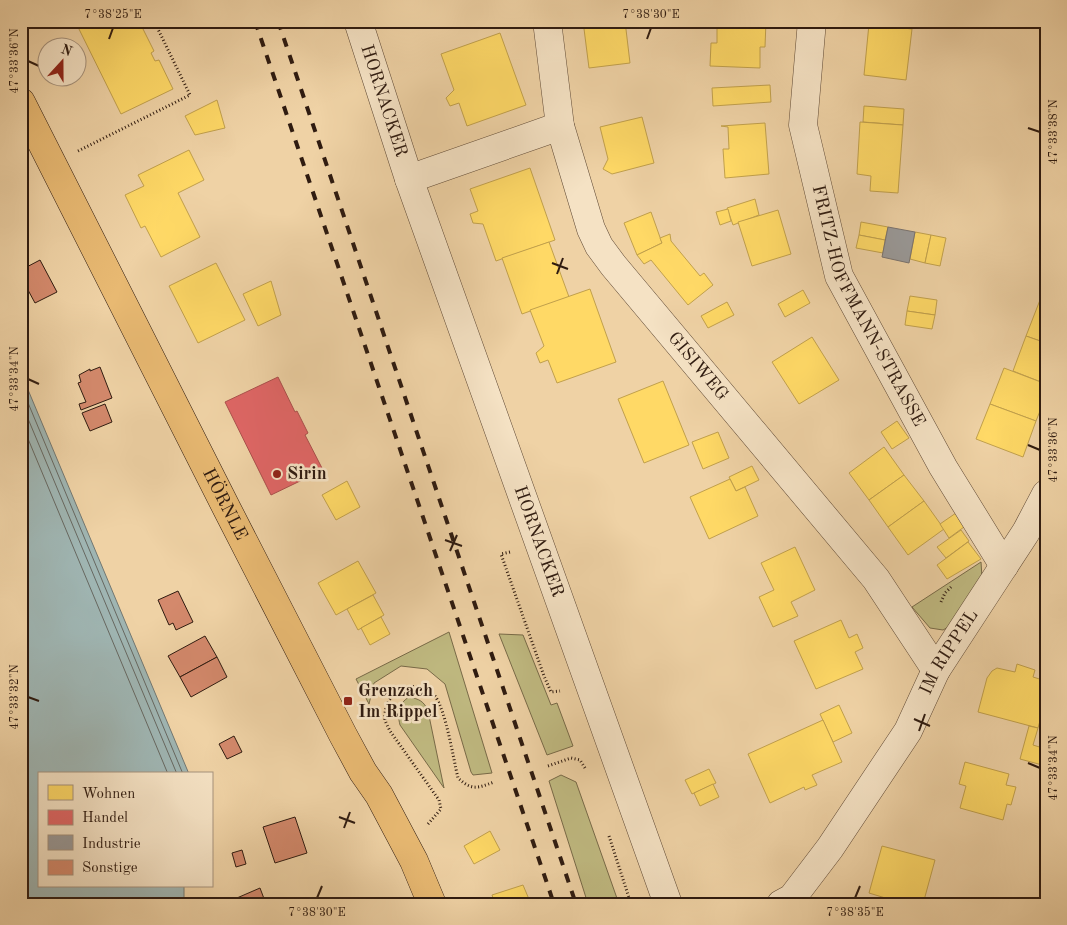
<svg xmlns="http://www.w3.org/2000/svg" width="1067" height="925" font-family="'Old Standard TT',serif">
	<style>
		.green { fill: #c0ba81; stroke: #786a48 }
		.water { fill: #9fb5b2; stroke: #727771 }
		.homes { fill: #ffd966; stroke: #c1a04c }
		.shops { fill: #e06666; stroke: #ab504c }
		.industry { fill: #999; stroke: #797370 }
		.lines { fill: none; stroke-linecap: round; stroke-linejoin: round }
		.shore { stroke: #676861; stroke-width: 1 }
		.building { fill: #d4896c; stroke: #2f1b10 }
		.street-casing { stroke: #5f4935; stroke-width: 29 }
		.primary-casing { stroke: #2f1b10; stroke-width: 29 }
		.path { stroke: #2f1b10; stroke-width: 3; stroke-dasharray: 1 2.5; stroke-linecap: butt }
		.street { stroke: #f5e2c4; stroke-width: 28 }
		.primary { stroke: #e8b972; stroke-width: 28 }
		.rail { stroke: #2f1b10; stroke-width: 4; stroke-dasharray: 9 9; stroke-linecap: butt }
		.ticks { fill: none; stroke: #2f1b10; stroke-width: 2 }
		.poi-dot { fill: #8f2418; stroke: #f5e2c4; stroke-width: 2 }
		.labels { text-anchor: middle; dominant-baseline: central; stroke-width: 5; stroke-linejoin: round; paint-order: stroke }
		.street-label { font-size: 18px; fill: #2f1b10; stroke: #f5e2c4 }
		.poi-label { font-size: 18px; font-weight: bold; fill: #2f1b10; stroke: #f5e2c4; text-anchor: start }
		.neatline { fill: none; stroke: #2f1b10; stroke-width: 2 }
		.ticks-label { font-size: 12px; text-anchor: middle; fill: #2f1b10 }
	</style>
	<rect width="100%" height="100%" fill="#efd2a5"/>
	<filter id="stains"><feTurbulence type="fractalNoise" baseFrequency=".004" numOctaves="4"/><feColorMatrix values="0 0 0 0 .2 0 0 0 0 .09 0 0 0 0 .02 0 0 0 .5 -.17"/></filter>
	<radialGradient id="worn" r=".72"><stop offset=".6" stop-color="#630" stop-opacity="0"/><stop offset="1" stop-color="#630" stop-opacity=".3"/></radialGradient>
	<g class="green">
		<polygon points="981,562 982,578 952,625 943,630 930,628 912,607"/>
		<polygon points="449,632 492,773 473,775 471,772 445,684 427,669 401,666 374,683 369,704 356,679"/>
		<polygon points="499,634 523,635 551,705 557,703 573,746 547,755"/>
		<path d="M409,697C419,699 424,701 428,711L444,788L400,725C397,713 398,704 409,697Z"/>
		<polygon points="561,775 576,782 619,904 588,904 549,781"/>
	</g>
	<polygon class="water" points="21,373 189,774 39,774 39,886 184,886 184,904 21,904"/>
	<g class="homes">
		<polygon points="75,21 139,21 154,51 151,53 155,61 159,60 173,89 121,114"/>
		<polygon points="583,21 625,21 630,63 589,68"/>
		<polygon points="717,21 766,21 765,47 760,47 760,68 710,66 711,43 717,43"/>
		<polygon points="869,24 912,29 906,80 864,75"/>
		<polygon points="500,33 526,105 467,126 459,103 450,106 446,98 454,90 441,54"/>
		<polygon points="770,85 771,102 713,106 712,88"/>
		<polygon points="217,100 225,128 195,135 185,116"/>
		<polygon points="864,106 904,109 903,125 863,122"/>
		<polygon points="642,117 654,163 612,174 603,169 608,159 600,127"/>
		<polygon points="860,122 903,125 898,193 870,191 871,176 857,174"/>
		<polygon points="765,123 769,174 725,178 723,149 729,149 728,127 721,126"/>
		<polygon points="189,150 204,180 178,193 200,237 161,257 145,226 141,228 125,195 144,186 138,175"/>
		<polygon points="530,168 555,240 496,261 483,224 473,223 470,214 478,211 470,189"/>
		<polygon points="755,199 759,215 733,225 727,208"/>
		<polygon points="728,209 731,221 720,225 716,212"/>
		<polygon points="778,210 791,254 752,266 738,222"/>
		<polygon points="651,212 662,243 637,255 624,223"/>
		<polygon points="861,222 888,227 885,240 859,235"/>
		<polygon points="915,232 931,235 925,263 910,259"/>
		<polygon points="670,234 671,241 700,276 704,273 713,285 688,305 651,260 644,264 637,255 662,243 660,238"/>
		<polygon points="859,235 885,240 883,253 856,248"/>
		<polygon points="931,235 946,238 940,266 925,263"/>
		<polygon points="549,242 569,297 522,314 502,258"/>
		<polygon points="216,263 245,320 198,343 169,286"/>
		<polygon points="271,281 281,315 258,326 243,294"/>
		<polygon points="590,289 616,362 557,383 548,360 540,363 536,353 544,346 530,310"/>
		<polygon points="803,290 810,303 785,317 778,304"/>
		<polygon points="910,296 937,300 935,315 907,311"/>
		<polygon points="1040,300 1046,302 1046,343 1026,336"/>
		<polygon points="727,302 734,315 708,328 701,316"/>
		<polygon points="907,311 935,315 932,329 905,325"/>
		<polygon points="1026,336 1046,343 1046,384 1013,371"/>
		<polygon points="812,337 839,380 799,404 772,362"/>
		<polygon points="1004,368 1046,384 1046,396 1036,421 990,404"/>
		<polygon points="663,381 689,445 644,463 618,399"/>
		<polygon points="990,404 1036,421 1023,457 976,439"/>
		<polygon points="897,421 909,438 892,449 881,432"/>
		<polygon points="718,432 729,458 703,469 692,442"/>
		<polygon points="884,447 904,475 869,500 849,473"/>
		<polygon points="752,466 759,480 736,491 729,477"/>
		<polygon points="904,475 924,501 888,527 869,500"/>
		<polygon points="730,479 736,491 745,487 758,516 709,539 690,497"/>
		<polygon points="347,481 360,507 336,520 322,495"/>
		<polygon points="924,501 944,529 908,555 888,527"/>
		<polygon points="956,513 964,527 949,538 940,524"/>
		<polygon points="961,530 969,541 946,558 937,547"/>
		<polygon points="968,542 981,559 947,579 937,565"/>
		<polygon points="795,547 815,590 791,602 798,616 773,627 759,597 774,590 761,563"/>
		<polygon points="358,561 376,593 336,615 318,583"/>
		<polygon points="373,595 384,615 358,630 347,609"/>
		<polygon points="381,617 390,634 370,645 361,628"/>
		<polygon points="841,620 849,638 857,634 863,648 855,652 863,669 816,689 794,641"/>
		<polygon points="1017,664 1035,670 1033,677 1046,681 1046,699 1038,728 978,712 987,678 992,671 997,668 1015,672"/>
		<polygon points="839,705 852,733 833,742 820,714"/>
		<polygon points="823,720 842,762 812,775 817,785 805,790 804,787 770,803 748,754"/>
		<polygon points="1029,726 1038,728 1033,745 1046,749 1046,766 1020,759"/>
		<polygon points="965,762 1009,774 1006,785 1016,787 1011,805 1007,804 1003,820 960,808 966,786 959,784"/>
		<polygon points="709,769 716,783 692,794 685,780"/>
		<polygon points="713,784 719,797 700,806 694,793"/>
		<polygon points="490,831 500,850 474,864 464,846"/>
		<polygon points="882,846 935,860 923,904 905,904 869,893"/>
		<polygon points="523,885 531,904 495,904 492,895"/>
	</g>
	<polygon class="shops" points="278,377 295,412 297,411 308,433 305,435 323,470 271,495 225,402"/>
	<polygon class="industry" points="888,227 915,232 909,263 882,257"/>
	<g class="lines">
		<g class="shore">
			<polyline points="21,386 183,774"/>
			<polyline points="21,402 177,774"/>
			<polyline points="21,422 168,774"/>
		</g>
	</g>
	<g class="building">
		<polygon points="40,260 57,292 35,303 21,277 21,270"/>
		<polygon points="100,367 112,398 81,410 79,404 86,402 78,383 81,382 79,375 90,369 90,371"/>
		<polygon points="105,404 112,422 90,431 82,413"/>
		<polygon points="178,591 193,622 176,630 173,623 169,625 158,600"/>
		<polygon points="205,636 217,657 180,677 168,656"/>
		<polygon points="217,657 227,677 191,697 180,677"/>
		<polygon points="234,736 242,752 227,759 219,744"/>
		<polygon points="295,817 307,853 275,863 263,827"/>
		<polygon points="242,850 246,864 236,867 232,853"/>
		<polygon points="260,888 266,904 223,904"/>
	</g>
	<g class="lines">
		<g class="street-casing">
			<g id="street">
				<path id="s1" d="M358,21L409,179L668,904"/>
				<path id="s2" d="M547,21L560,126L591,229L599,246L613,265L876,579L936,670"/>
				<path id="s3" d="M812,21L803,125L839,276L943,467L1004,566"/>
				<polyline points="409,179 560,126"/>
				<path id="s4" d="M781,904L792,898L830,848L908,731L936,670L1026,532L1046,494"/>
			</g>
		</g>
		<g class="primary-casing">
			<g id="primary">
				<path id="s5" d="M21,102L228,511L343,735L363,772L379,795L414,861L432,904"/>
			</g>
		</g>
		<g class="path">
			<polyline points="78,151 190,95 154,21"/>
			<polyline points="510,552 501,554 544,676 551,692 560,691"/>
			<polyline points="941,602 945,593 951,587"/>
			<polyline points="548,766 571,758 580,760 585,768"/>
			<path d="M428,824L441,809L439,800L390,731C388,727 386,723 385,720C383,700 399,683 418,687C424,688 431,691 435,696C446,711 453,757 458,778C472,791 478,788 494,782"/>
			<polyline points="609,836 631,904"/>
		</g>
		<use href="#street" class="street"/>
		<use href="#primary" class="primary"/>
		<g class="rail">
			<polyline points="255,21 554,904"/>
			<polyline points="278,21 576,904"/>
		</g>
	</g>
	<path class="ticks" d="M109,39L113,28M647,39L651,28M28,61L39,66M1028,128L1040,132M552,263L568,269M557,274L563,258M28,379L39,384M1028,445L1040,450M445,540L462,546M450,551L457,535M28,697L39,701M914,719L930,726M919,731L925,714M1028,763L1040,768M339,817L355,823M344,828L350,812M317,898L322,886M855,898L860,886"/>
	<g class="poi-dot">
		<circle cx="277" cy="474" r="5"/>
		<rect x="343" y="696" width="10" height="10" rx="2.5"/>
	</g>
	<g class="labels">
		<g class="street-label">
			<text stroke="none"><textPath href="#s1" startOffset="84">HORNACKER</textPath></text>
			<text stroke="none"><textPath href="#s3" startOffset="298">FRITZ-HOFFMANN-STRASSE</textPath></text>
			<text stroke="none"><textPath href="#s2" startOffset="388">GISIWEG</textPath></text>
			<text stroke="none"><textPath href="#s5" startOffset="451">HÖRNLE</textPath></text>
			<text stroke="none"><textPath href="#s1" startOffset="551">HORNACKER</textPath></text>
			<text stroke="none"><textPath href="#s4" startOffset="305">IM RIPPEL</textPath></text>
		</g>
		<g class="poi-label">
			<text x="287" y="474">Sirin</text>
			<text x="358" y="691">Grenzach<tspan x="358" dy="21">Im Rippel</tspan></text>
		</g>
	</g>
	<rect width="1067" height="925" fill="none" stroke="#efd2a5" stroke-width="55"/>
	<rect x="38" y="772" width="175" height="115" fill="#f5e2c4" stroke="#a6927c"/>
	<rect x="48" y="785" width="25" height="15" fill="#ffd966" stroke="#a6927c"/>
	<text x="82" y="798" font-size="15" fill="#2f1b10">Wohnen</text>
	<rect x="48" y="810" width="25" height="15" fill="#e06666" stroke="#a6927c"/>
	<text x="82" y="822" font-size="15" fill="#2f1b10">Handel</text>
	<rect x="48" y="835" width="25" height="15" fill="#999999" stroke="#a6927c"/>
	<text x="82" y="848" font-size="15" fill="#2f1b10">Industrie</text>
	<rect x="48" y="860" width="25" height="15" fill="#d4896c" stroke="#a6927c"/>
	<text x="82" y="872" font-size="15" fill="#2f1b10">Sonstige</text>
	<g transform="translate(62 62) rotate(21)"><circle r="24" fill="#f5e2c4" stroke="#a6927c"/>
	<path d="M0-4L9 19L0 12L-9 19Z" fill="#8f2418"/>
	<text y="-8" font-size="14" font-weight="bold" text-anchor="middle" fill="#2f1b10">N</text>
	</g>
	<rect x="28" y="28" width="1012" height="870" class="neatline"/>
	<g class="ticks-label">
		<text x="113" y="18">7°38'25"E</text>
		<text x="651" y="18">7°38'30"E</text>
		<text transform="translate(14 61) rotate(-90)" y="4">47°33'36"N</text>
		<text transform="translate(1053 132) rotate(-90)" y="4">47°33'38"N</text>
		<text transform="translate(14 379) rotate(-90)" y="4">47°33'34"N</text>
		<text transform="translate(1053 450) rotate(-90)" y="4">47°33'36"N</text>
		<text transform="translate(14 697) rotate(-90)" y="4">47°33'32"N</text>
		<text transform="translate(1053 768) rotate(-90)" y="4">47°33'34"N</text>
		<text x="317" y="916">7°38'30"E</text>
		<text x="855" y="916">7°38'35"E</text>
	</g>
	<rect width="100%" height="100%" filter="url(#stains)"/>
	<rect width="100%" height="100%" fill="url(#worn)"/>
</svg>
